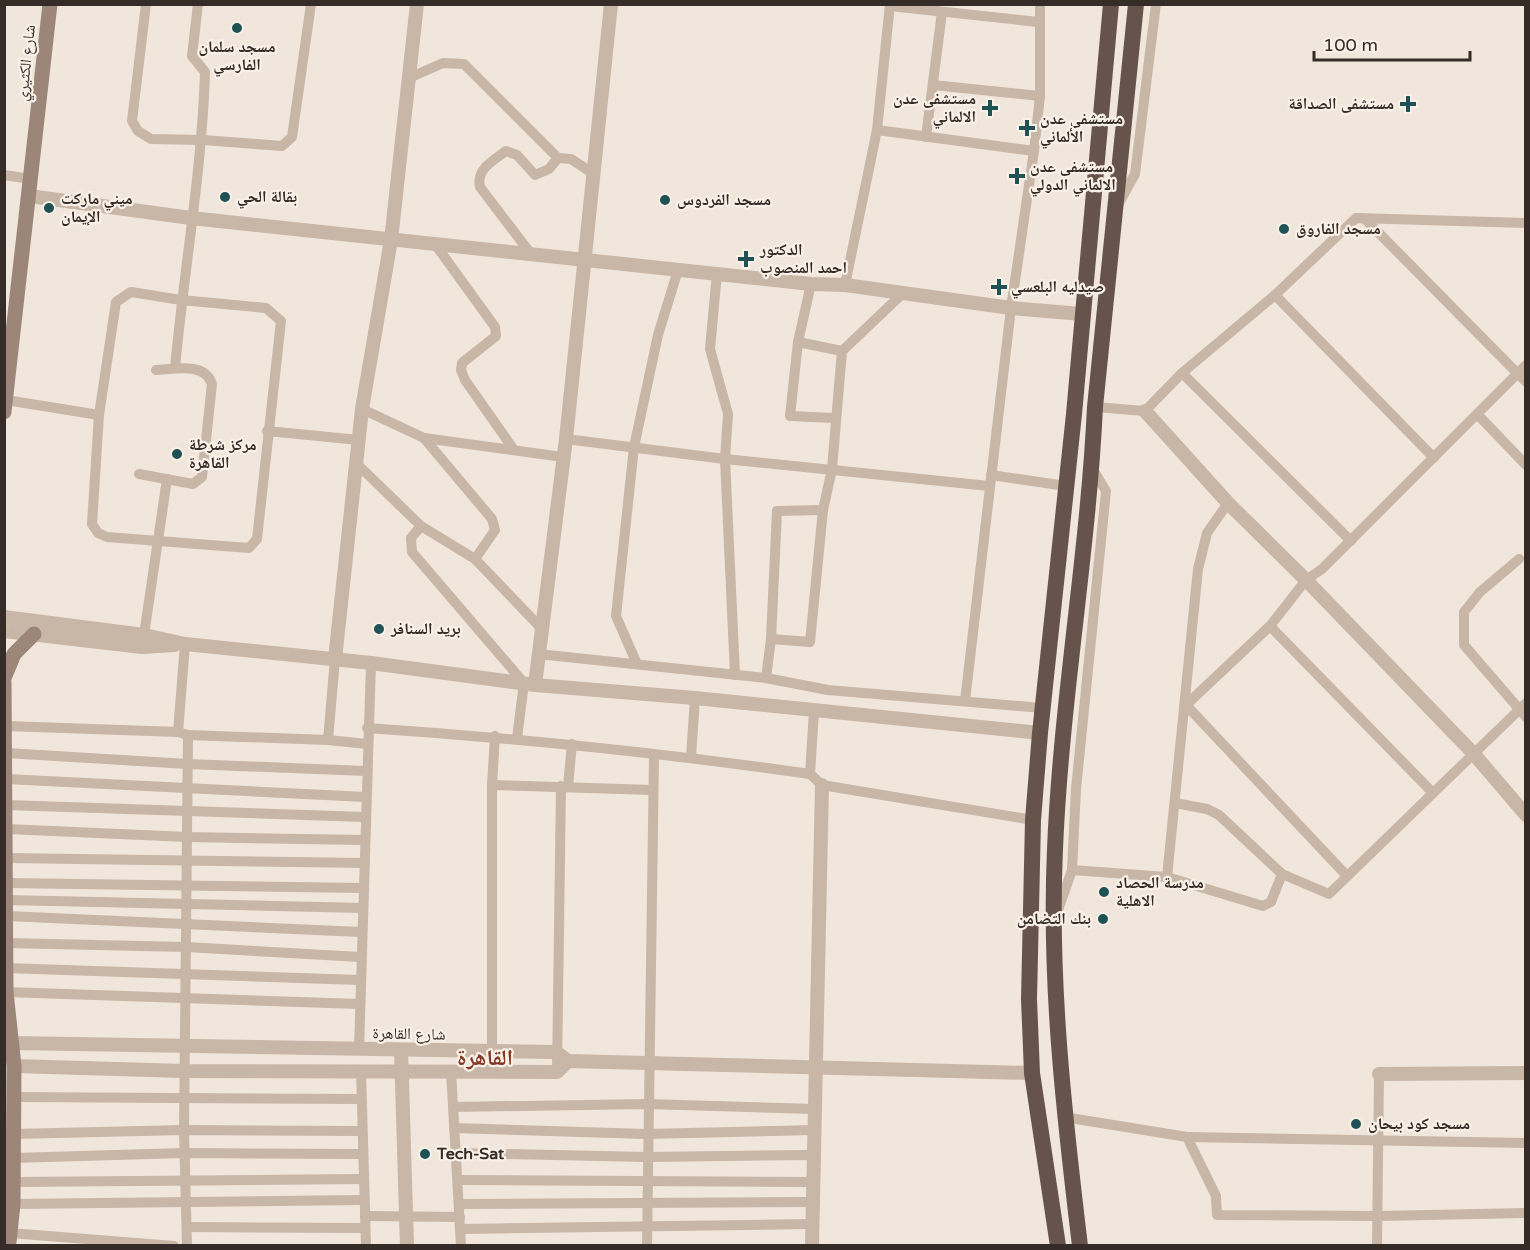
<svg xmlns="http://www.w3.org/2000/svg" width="1530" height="1250" font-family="'Varela Round','Noto Naskh Arabic',sans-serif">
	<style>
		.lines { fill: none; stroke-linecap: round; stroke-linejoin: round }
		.minor { stroke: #c8b6a7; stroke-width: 10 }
		.tertiary { stroke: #c8b6a7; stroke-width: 14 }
		.secondary { stroke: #9c8579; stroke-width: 15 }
		.trunk { stroke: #66544c; stroke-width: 16 }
		.poi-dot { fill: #1e5255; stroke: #f9f0e7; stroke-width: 2 }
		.labels { text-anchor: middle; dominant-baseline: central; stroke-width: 4.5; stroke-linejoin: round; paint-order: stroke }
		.poi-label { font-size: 16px; font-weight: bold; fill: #352c28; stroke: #f9f0e7; text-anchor: start }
		.street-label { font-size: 16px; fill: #352c28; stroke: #f9f0e7 }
		.district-label { font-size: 22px; font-weight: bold; fill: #823823; stroke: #f9f0e7 }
	</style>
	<rect width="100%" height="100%" fill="#f1e6db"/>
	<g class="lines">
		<g class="minor">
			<polyline points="146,4 132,121 138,131 151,139 203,140 282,146 292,137 311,4"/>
			<polyline points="890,6 1038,22"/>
			<polyline points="409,78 443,63 464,64 558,158 571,159 594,174"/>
			<polyline points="933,85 1040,96"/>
			<polyline points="877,130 1034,151"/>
			<polyline points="926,137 942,12"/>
			<polyline points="4,175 31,179"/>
			<polyline points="1119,203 1135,174 1156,4"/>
			<polyline points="1365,219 1526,382"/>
			<polyline points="435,244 495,327 496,336 462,363 461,370 465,380 514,450"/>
			<path d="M531,254L480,187C476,169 493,161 506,151L517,155L535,175L549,169L558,158"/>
			<polyline points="717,273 710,349 728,414 725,459 735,675"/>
			<polyline points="811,284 798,342 790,416 834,418"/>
			<polyline points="845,285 877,130 890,4"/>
			<polygon points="131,292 181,300 266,308 281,321 257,539 249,548 107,537 98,533 92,524 99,415 116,302"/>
			<polyline points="1275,295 1434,458"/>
			<polyline points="842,351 902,294"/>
			<path d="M175,368C184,269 202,171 205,72L192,56L198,4"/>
			<polyline points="1182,373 1351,541"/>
			<polyline points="6,400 99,415"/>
			<polyline points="1095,407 1145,411 1182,373 1275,295 1356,218 1526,223"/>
			<polyline points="362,409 424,438 563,457"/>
			<polyline points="1478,415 1526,465"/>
			<polyline points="267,431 359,440"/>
			<polyline points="424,438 492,519 495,530 475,559"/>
			<polyline points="566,439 725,459 989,486"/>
			<polyline points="356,463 421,526 475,559 541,628"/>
			<path d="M139,474L193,484L202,477L212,384C205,362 175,369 156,370"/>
			<polyline points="991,475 1066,486"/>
			<polyline points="421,526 411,538 412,552 524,683 517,738"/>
			<polyline points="1519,559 1480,592 1464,612 1464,645 1526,717"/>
			<polyline points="1270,626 1432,792"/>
			<polyline points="144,635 167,479"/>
			<polyline points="771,639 810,642 823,510 832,469 842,351 798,342"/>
			<polyline points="538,654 766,678 828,690 1042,708"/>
			<polyline points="637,664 616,616 634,447 658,335 678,270"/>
			<polyline points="766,678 771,639 777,511 823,510"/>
			<polyline points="965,701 1011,308 1034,151 1040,96 1040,4"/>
			<polyline points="6,726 178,732 188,735 328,740 367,744"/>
			<path d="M367,728C516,738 663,753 810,774L822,785L1033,820"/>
			<polyline points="178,732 185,644"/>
			<polyline points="328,740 335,659"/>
			<polyline points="6,753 188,764 366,771"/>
			<polyline points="691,757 695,698"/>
			<polyline points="810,774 814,711"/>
			<polyline points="6,779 365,797"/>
			<polyline points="492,785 653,790"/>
			<polyline points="568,786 572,744"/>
			<polyline points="1175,803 1207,809 1219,815 1282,874 1329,894 1526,703"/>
			<polyline points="6,805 365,817"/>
			<polyline points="7,829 187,837 365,840"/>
			<polyline points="7,858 365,863"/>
			<polyline points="1072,870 1167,877 1198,569 1207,533 1228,503"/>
			<polyline points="1347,876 1186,705 1270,626 1306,580 1322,569 1526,365"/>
			<polyline points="1167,877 1263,906 1271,902 1282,874"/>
			<polyline points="6,883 364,888"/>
			<polyline points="6,900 363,908"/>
			<polyline points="1058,910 1072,870 1076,789 1106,491 1092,468"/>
			<polyline points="7,916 361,932"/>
			<polyline points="6,943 186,947 360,957"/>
			<polyline points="6,968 360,980"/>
			<polyline points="6,992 359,1004"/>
			<polyline points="359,1050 371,663"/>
			<polyline points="492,1052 492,785 495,736"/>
			<polyline points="361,1070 366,1246"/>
			<polyline points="451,1071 461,1246"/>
			<polyline points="557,1072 561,786"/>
			<polyline points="14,1097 361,1099"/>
			<polyline points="453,1107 647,1104 814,1109"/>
			<polyline points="1064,1117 1187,1137 1216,1196 1217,1215 1378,1216 1526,1213"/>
			<polyline points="454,1128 646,1134 813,1130"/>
			<polyline points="13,1134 184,1130 361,1131"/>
			<polyline points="1187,1137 1526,1143"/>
			<polyline points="456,1153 646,1157 813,1155"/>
			<polyline points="13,1158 184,1153 362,1154"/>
			<polyline points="458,1180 813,1182"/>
			<polyline points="13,1182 363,1179"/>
			<polyline points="13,1204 364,1200"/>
			<polyline points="460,1204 812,1202"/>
			<polyline points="365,1216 460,1217"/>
			<polyline points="187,1227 365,1228"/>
			<polyline points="461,1229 812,1224"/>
			<polyline points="10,1233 174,1246"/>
			<polyline points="187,1246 184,1130 188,735"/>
			<polyline points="647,1246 654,755"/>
			<polyline points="1377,1246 1379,1074"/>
		</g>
		<g class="tertiary">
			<polyline points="29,196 191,218 811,284 845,285 1011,308 1082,314"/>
			<polyline points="1145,411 1228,503 1306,580 1473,753 1526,815"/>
			<polyline points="4,617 144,635 185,644 371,663 535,685 695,698 1040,733"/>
			<polyline points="4,631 142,647 174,645"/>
			<polyline points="335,659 362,409 391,240 417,4"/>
			<polyline points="535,685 566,439 611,4"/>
			<polyline points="12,1043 556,1052 568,1061"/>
			<polyline points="401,1050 407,1246"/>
			<polyline points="568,1061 1032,1073"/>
			<polyline points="14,1066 184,1071 557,1072 568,1061"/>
			<polyline points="1379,1074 1526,1073"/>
			<polyline points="812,1246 822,785"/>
		</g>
		<g class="secondary">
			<polyline points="4,412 50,4"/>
			<polyline points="4,678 14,654 34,634"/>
			<polyline points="4,682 6,992 14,1066 13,1204 9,1242"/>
		</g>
		<g class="trunk">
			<polyline points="1058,1246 1032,1073 1029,999 1033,820 1040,733 1074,414 1111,4"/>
			<path d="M1080,1246C1064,1113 1049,982 1055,849C1061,701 1088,555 1095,407L1136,4"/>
		</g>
	</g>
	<g class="poi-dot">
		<circle cx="237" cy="28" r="6"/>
		<path d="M1405 95h6v6h6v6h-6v6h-6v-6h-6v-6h6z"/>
		<path d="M987 99h6v6h6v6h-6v6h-6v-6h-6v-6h6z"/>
		<path d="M1024 119h6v6h6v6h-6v6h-6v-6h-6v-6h6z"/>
		<path d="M1014 167h6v6h6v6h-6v6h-6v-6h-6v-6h6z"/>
		<circle cx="225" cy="197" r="6"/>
		<circle cx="665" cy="200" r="6"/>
		<circle cx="49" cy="208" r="6"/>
		<circle cx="1284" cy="229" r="6"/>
		<path d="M743 250h6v6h6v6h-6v6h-6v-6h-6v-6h6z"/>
		<path d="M996 278h6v6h6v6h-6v6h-6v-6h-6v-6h6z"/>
		<circle cx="177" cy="454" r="6"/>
		<circle cx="379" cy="629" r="6"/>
		<circle cx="1104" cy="892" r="6"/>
		<circle cx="1103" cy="919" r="6"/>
		<circle cx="1356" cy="1124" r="6"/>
		<circle cx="425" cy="1154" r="6"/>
	</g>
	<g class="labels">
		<g class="poi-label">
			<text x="237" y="47" text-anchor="middle">مسجد سلمان<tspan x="237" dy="18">الفارسي</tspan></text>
			<text x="976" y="99" text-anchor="end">مستشفى عدن<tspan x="976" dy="18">الالماني</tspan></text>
			<text x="1394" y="104" text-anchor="end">مستشفى الصداقة</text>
			<text x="1040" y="119">مستشفى عدن<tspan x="1040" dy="18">الألماني</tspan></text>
			<text x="1030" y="167">مستشفى عدن<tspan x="1030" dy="18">الالماني الدولي</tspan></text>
			<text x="237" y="197">بقالة الحي</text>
			<text x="61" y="199">ميني ماركت<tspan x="61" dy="18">الإيمان</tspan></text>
			<text x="677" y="200">مسجد الفردوس</text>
			<text x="1296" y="229">مسجد الفاروق</text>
			<text x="760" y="250">الدكتور<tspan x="760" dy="18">احمد المنصوب</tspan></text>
			<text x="1011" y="287">صيدليه البلعسي</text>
			<text x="189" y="445">مركز شرطة<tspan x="189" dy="18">القاهرة</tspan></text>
			<text x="391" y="629">بريد السنافر</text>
			<text x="1116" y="883">مدرسة الحصاد<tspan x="1116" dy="18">الاهلية</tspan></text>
			<text x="1091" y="919" text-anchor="end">بنك التضامن</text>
			<text x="1368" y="1124">مسجد كود بيحان</text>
			<text x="437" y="1154">Tech-Sat</text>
		</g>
		<g class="street-label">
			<text transform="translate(26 63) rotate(-84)">شارع الكثيري</text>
			<text transform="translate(409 1034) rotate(1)">شارع القاهرة</text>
		</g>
		<g class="district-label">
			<text x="485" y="1058">القاهرة</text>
		</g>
	</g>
	<rect width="1530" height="1250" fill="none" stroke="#352c28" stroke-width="12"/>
	<path d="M1314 51v9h156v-9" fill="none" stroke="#352c28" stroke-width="3"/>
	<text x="1323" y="51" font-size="18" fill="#352c28" stroke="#f9f0e7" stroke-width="4.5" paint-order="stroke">100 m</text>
</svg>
